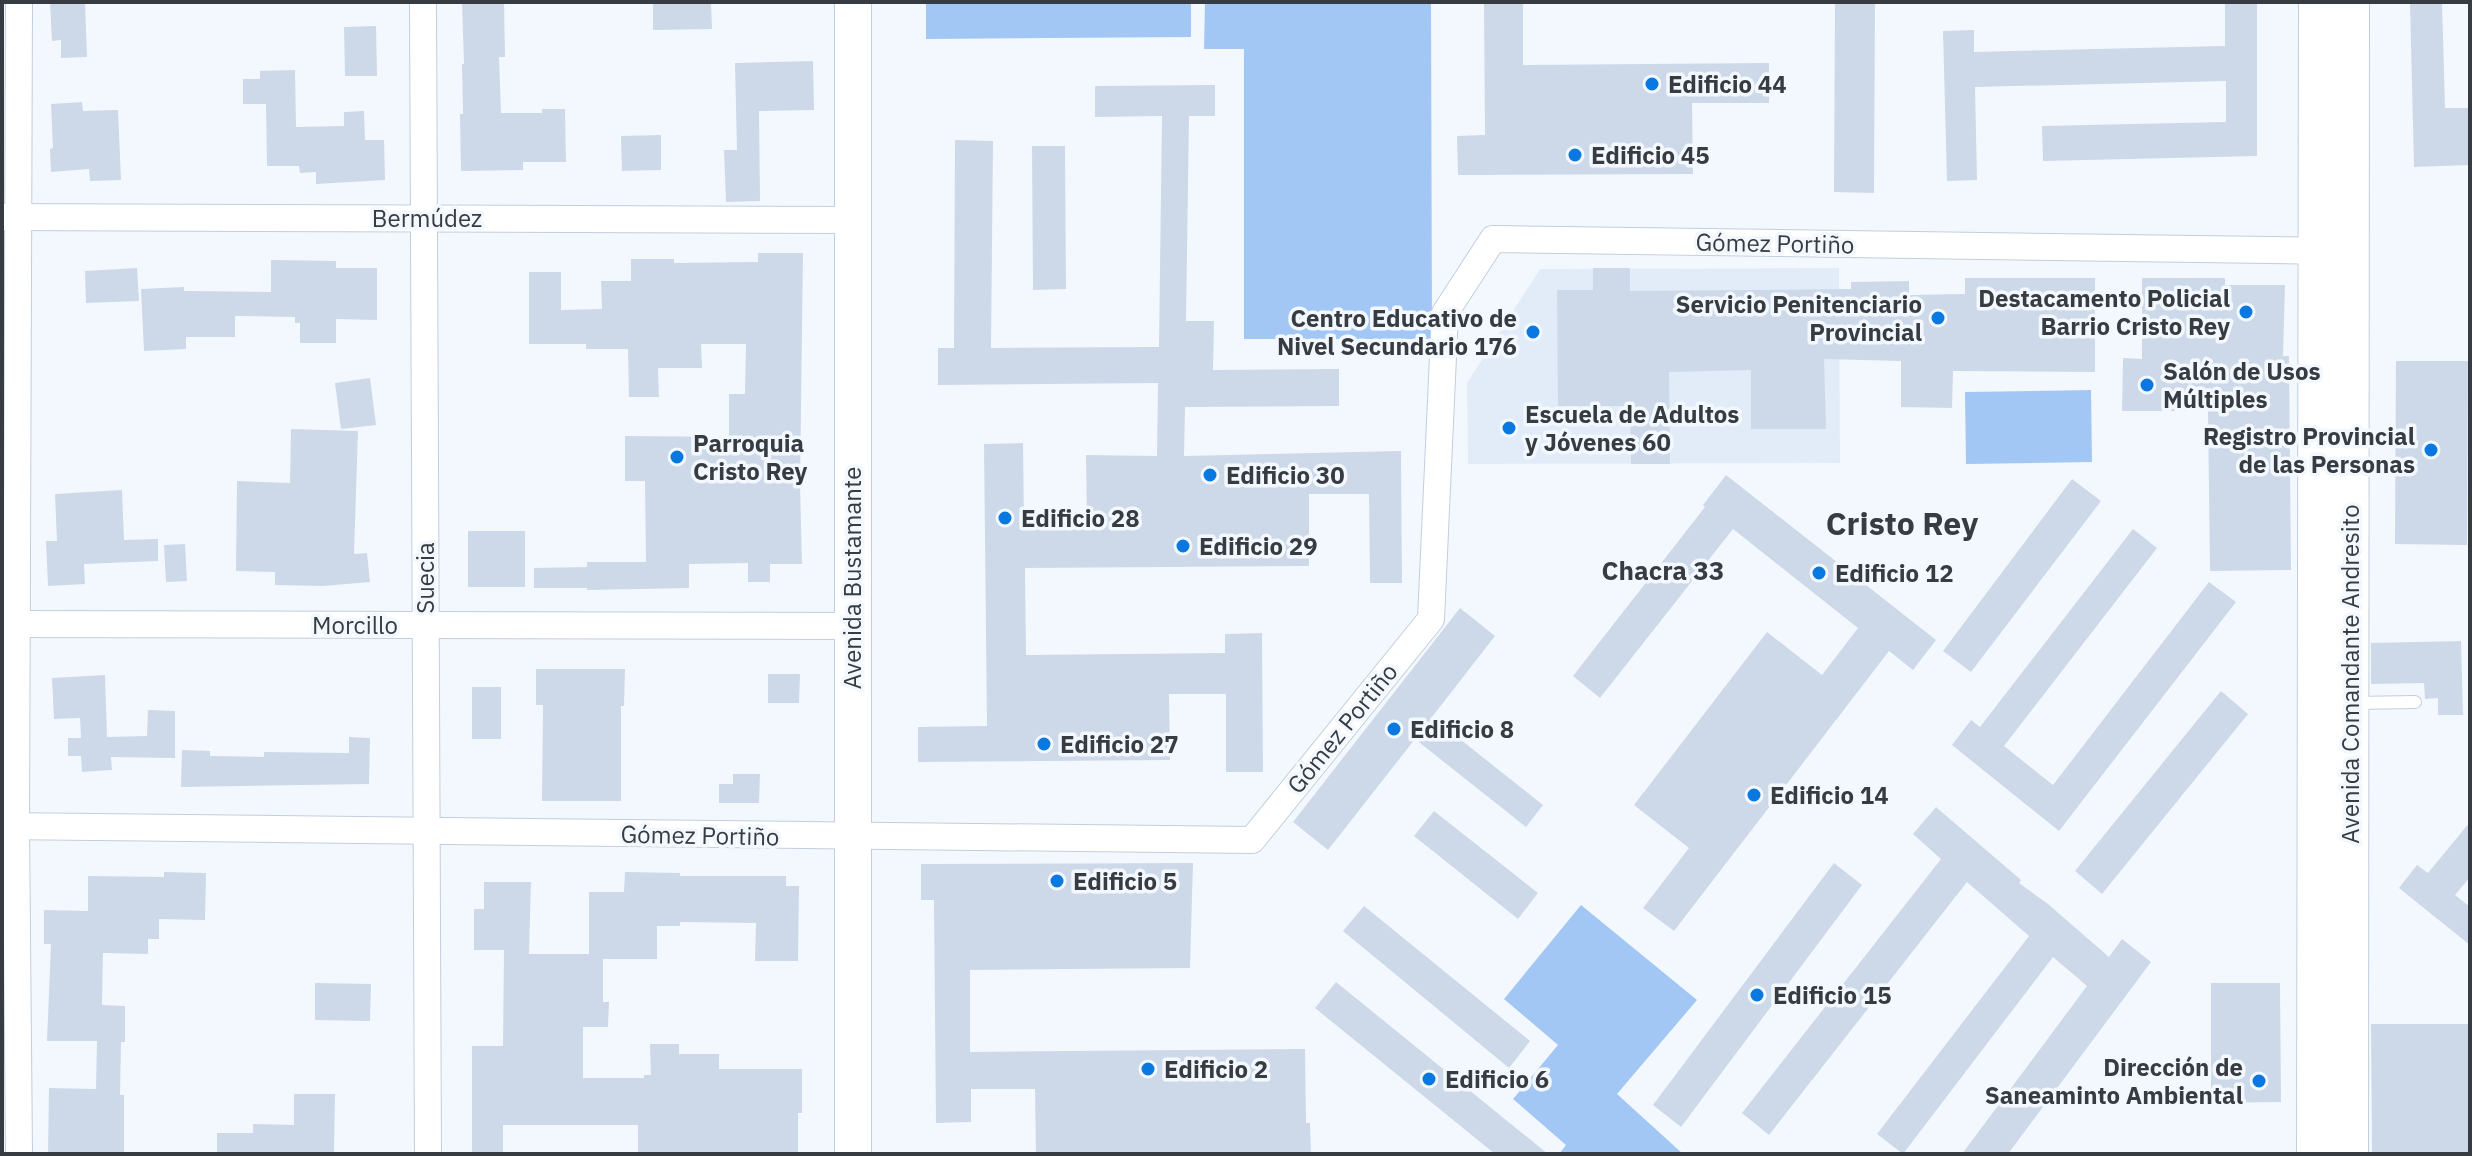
<svg xmlns="http://www.w3.org/2000/svg" width="2472" height="1156" font-family="'IBM Plex Sans',sans-serif">
	<style>
		.built { fill: #e2ecf9 }
		.green { fill: #a3c7f4 }
		.building { fill: #cdd9e8 }
		.lines { fill: none; stroke-linecap: round; stroke-linejoin: round }
		.service-casing { stroke: #c2cedc; stroke-width: 14 }
		.minor-casing { stroke: #c2cedc; stroke-width: 28 }
		.secondary-casing { stroke: #c2cedc; stroke-width: 38 }
		.service { stroke: #fff; stroke-width: 12 }
		.minor { stroke: #fff; stroke-width: 26 }
		.secondary { stroke: #fff; stroke-width: 36 }
		.poi-dot { fill: #0978e0; stroke: #f3f8fe; stroke-width: 3 }
		.labels { text-anchor: middle; dominant-baseline: central; stroke-width: 7; stroke-linejoin: round; paint-order: stroke }
		.poi-label { font-size: 24px; font-weight: bold; fill: #373c42; stroke: #f3f8fe; text-anchor: start }
		.street-label { font-size: 24px; fill: #373c42; stroke: #f3f8fe }
		.neighbourhood-label { font-size: 26px; font-weight: bold; fill: #373c42; stroke: #f3f8fe }
		.district-label { font-size: 32px; font-weight: bold; fill: #373c42; stroke: #f3f8fe }
	</style>
	<rect width="100%" height="100%" fill="#f3f8fe"/>
	<polygon class="built" points="1839,268 1840,463 1468,464 1467,383 1540,269"/>
	<g class="green">
		<polygon points="926,2 1191,2 1191,37 926,39"/>
		<polygon points="1205,2 1431,2 1432,339 1244,339 1244,49 1204,49"/>
		<polygon points="2091,390 2092,462 1966,464 1965,392"/>
		<polygon points="1581,905 1697,1000 1617,1094 1683,1154 1559,1154 1566,1145 1513,1099 1558,1045 1504,999"/>
	</g>
	<g class="building">
		<polygon points="50,2 85,2 87,57 61,58 61,40 52,41"/>
		<polygon points="462,2 504,2 505,57 499,57 501,113 542,113 542,109 565,109 566,162 523,162 523,170 461,171 460,114 463,114 462,64 464,64"/>
		<polygon points="653,2 711,2 712,29 653,30"/>
		<polygon points="1484,2 1523,2 1523,65 1769,63 1769,103 1692,103 1693,174 1458,175 1457,136 1485,135"/>
		<polygon points="1835,2 1875,2 1874,193 1834,192"/>
		<polygon points="2225,2 2257,2 2257,156 2043,161 2042,126 2226,122 2226,81 1975,87 1977,180 1947,181 1943,31 1974,30 1974,52 2225,46"/>
		<polygon points="2410,2 2442,2 2445,108 2470,108 2470,165 2414,167"/>
		<polygon points="376,26 377,76 345,76 344,27"/>
		<polygon points="813,61 814,110 759,111 760,201 726,202 724,150 737,150 735,63"/>
		<polygon points="295,70 296,127 344,126 344,112 364,111 365,140 384,140 385,180 316,184 316,172 300,173 299,166 267,166 266,104 243,104 243,79 260,79 260,71"/>
		<polygon points="1215,85 1215,116 1189,116 1186,321 1214,321 1213,370 1339,369 1339,406 1185,407 1184,456 1401,451 1402,583 1370,583 1369,494 1309,494 1309,566 1025,568 1026,655 1225,653 1225,634 1262,633 1263,772 1226,772 1226,694 1169,694 1170,760 918,762 918,727 987,726 984,444 1023,443 1024,527 1087,526 1086,455 1157,456 1158,383 938,385 938,348 954,348 955,140 993,141 991,348 1159,347 1162,116 1095,117 1095,86"/>
		<polygon points="82,102 83,111 118,110 121,180 90,181 89,169 51,172 50,149 53,148 51,104"/>
		<polygon points="661,135 661,170 622,171 621,136"/>
		<polygon points="1032,146 1065,146 1066,289 1033,290"/>
		<polygon points="758,253 803,253 800,485 802,564 770,564 770,582 748,582 748,563 689,564 689,588 587,590 587,588 534,588 534,568 587,567 587,562 646,562 645,481 625,481 625,436 729,437 729,394 745,394 746,344 701,344 702,368 658,368 659,397 629,397 628,349 586,349 586,344 529,344 529,272 561,272 561,310 602,309 601,281 631,281 631,259 674,259 674,263 758,262"/>
		<polygon points="271,260 336,261 336,268 377,268 377,320 336,319 336,343 300,343 300,323 295,323 295,317 235,316 235,337 186,337 186,349 144,351 141,289 184,287 184,291 271,292"/>
		<polygon points="137,268 139,301 86,303 85,271"/>
		<polygon points="1593,268 1630,268 1630,291 1851,289 1851,282 1909,281 1909,295 1965,294 1965,278 2095,278 2095,372 1953,371 1952,408 1901,407 1901,361 1824,359 1826,429 1751,429 1751,370 1669,372 1670,464 1631,464 1630,406 1558,406 1557,290 1593,290"/>
		<polygon points="2142,278 2225,278 2225,285 2285,285 2283,356 2289,356 2291,570 2210,571 2208,411 2122,411 2123,358 2142,359"/>
		<polygon points="2396,361 2468,361 2467,545 2395,544"/>
		<polygon points="370,378 376,425 341,429 335,383"/>
		<polygon points="291,429 358,431 354,554 367,553 370,582 323,586 275,585 275,572 236,571 237,481 290,483"/>
		<polygon points="1726,475 1936,640 1913,670 1889,651 1674,931 1643,908 1689,848 1634,805 1767,632 1822,675 1858,628 1733,529 1600,698 1573,676 1705,507 1703,505"/>
		<polygon points="2072,479 2101,501 1971,672 1943,651"/>
		<polygon points="122,490 124,540 158,539 158,561 84,564 85,584 48,586 46,541 57,541 55,494"/>
		<polygon points="2133,529 2157,548 2004,746 2053,785 2209,582 2236,602 2059,831 1952,745 1971,720 1980,727"/>
		<rect x="468" y="531" width="57" height="56"/>
		<polygon points="185,544 187,581 166,582 164,545"/>
		<polygon points="1460,608 1495,636 1432,717 1543,805 1526,827 1415,739 1328,850 1293,822"/>
		<polygon points="2461,641 2463,715 2438,715 2438,698 2425,699 2424,683 2371,684 2371,643"/>
		<polygon points="536,669 625,669 624,706 621,706 621,801 542,801 543,705 536,705"/>
		<polygon points="768,674 800,674 799,703 768,703"/>
		<polygon points="105,675 107,737 147,736 148,710 175,711 175,758 111,757 112,770 82,772 81,756 68,756 68,738 81,738 80,718 54,719 52,678"/>
		<rect x="472" y="687" width="29" height="52"/>
		<polygon points="2221,691 2248,714 2102,894 2075,871"/>
		<polygon points="349,737 370,738 369,784 181,787 182,750 210,751 210,756 264,757 264,752 349,753"/>
		<polygon points="733,774 760,774 759,803 719,803 719,784 733,784"/>
		<polygon points="1936,807 2021,880 2019,883 2048,904 2109,957 2122,939 2151,962 2008,1154 1962,1154 2087,986 2053,957 1903,1154 1877,1134 2029,936 1967,882 1769,1135 1742,1113 1941,859 1913,834"/>
		<polygon points="1434,811 1538,893 1518,919 1414,836"/>
		<polygon points="2470,822 2470,877 2455,895 2470,907 2470,945 2399,888 2417,865 2428,873"/>
		<polygon points="1193,863 1190,968 970,970 970,1052 1305,1049 1306,1123 1310,1123 1311,1154 1036,1154 1035,1089 971,1089 971,1122 936,1123 934,900 921,900 921,864"/>
		<polygon points="1834,863 1862,885 1681,1127 1653,1105"/>
		<polygon points="164,872 206,873 205,920 159,919 159,939 148,939 148,954 103,953 102,1005 125,1006 125,1042 121,1042 120,1095 124,1095 124,1154 48,1154 49,1088 96,1089 97,1041 47,1041 51,944 44,944 44,910 88,911 88,876 164,877"/>
		<polygon points="625,872 680,873 680,876 786,876 786,886 799,886 798,961 755,961 756,923 680,922 680,926 657,926 657,959 603,959 603,1002 609,1002 608,1027 583,1027 583,1078 644,1078 644,1075 651,1075 650,1044 679,1044 679,1054 719,1054 719,1069 802,1069 802,1113 798,1113 798,1154 638,1154 638,1125 503,1125 503,1154 472,1154 472,1046 503,1046 504,950 474,950 474,909 484,909 484,882 531,882 529,954 589,954 589,892 624,892"/>
		<polygon points="1364,906 1530,1041 1509,1068 1343,931"/>
		<polygon points="1336,982 1548,1154 1495,1154 1315,1008"/>
		<polygon points="315,983 371,984 370,1021 315,1020"/>
		<polygon points="2211,983 2280,983 2281,1102 2211,1103"/>
		<polygon points="2371,1024 2470,1024 2470,1154 2372,1154"/>
		<polygon points="294,1094 335,1094 334,1154 217,1154 217,1133 253,1133 253,1124 294,1125"/>
	</g>
	<g class="lines">
		<g class="service-casing">
			<polyline id="service" points="2353,703 2415,702"/>
		</g>
		<g class="minor-casing">
			<g id="minor">
				<polyline points="423,2 428,1154"/>
				<polyline points="2,217 853,220"/>
				<polyline points="4,624 852,626"/>
				<polyline points="2,826 1252,840 1431,619 1445,313 1493,239 2333,251"/>
				<polyline points="19,1154 16,826 19,2"/>
			</g>
		</g>
		<g class="secondary-casing">
			<g id="secondary">
				<polyline points="853,2 853,1154"/>
				<polyline points="2315,1154 2317,2"/>
				<polyline points="2350,1154 2351,2"/>
			</g>
		</g>
		<use href="#service" class="service"/>
		<use href="#minor" class="minor"/>
		<use href="#secondary" class="secondary"/>
	</g>
	<g class="poi-dot">
		<circle cx="1652" cy="84" r="8"/>
		<circle cx="1575" cy="155" r="8"/>
		<circle cx="2246" cy="312" r="8"/>
		<circle cx="1938" cy="318" r="8"/>
		<circle cx="1533" cy="332" r="8"/>
		<circle cx="2147" cy="385" r="8"/>
		<circle cx="1509" cy="428" r="8"/>
		<circle cx="2431" cy="450" r="8"/>
		<circle cx="677" cy="457" r="8"/>
		<circle cx="1210" cy="475" r="8"/>
		<circle cx="1005" cy="518" r="8"/>
		<circle cx="1183" cy="546" r="8"/>
		<circle cx="1819" cy="573" r="8"/>
		<circle cx="1394" cy="729" r="8"/>
		<circle cx="1044" cy="744" r="8"/>
		<circle cx="1754" cy="795" r="8"/>
		<circle cx="1057" cy="881" r="8"/>
		<circle cx="1757" cy="995" r="8"/>
		<circle cx="1148" cy="1069" r="8"/>
		<circle cx="1429" cy="1079" r="8"/>
		<circle cx="2259" cy="1081" r="8"/>
	</g>
	<g class="labels">
		<g class="poi-label">
			<text x="1668" y="84">Edificio 44</text>
			<text x="1591" y="155">Edificio 45</text>
			<text x="2230" y="298" text-anchor="end">Destacamento Policial<tspan x="2230" dy="28">Barrio Cristo Rey</tspan></text>
			<text x="1922" y="304" text-anchor="end">Servicio Penitenciario<tspan x="1922" dy="28">Provincial</tspan></text>
			<text x="1517" y="318" text-anchor="end">Centro Educativo de<tspan x="1517" dy="28">Nivel Secundario 176</tspan></text>
			<text x="2163" y="371">Salón de Usos<tspan x="2163" dy="28">Múltiples</tspan></text>
			<text x="1525" y="414">Escuela de Adultos<tspan x="1525" dy="28">y Jóvenes 60</tspan></text>
			<text x="2415" y="436" text-anchor="end">Registro Provincial<tspan x="2415" dy="28">de las Personas</tspan></text>
			<text x="693" y="443">Parroquia<tspan x="693" dy="28">Cristo Rey</tspan></text>
			<text x="1226" y="475">Edificio 30</text>
			<text x="1021" y="518">Edificio 28</text>
			<text x="1199" y="546">Edificio 29</text>
			<text x="1835" y="573">Edificio 12</text>
			<text x="1410" y="729">Edificio 8</text>
			<text x="1060" y="744">Edificio 27</text>
			<text x="1770" y="795">Edificio 14</text>
			<text x="1073" y="881">Edificio 5</text>
			<text x="1773" y="995">Edificio 15</text>
			<text x="2243" y="1067" text-anchor="end">Dirección de<tspan x="2243" dy="28">Saneaminto Ambiental</tspan></text>
			<text x="1164" y="1069">Edificio 2</text>
			<text x="1445" y="1079">Edificio 6</text>
		</g>
		<g class="street-label">
			<text x="427" y="218">Bermúdez</text>
			<text transform="translate(1775 243) rotate(1)">Gómez Portiño</text>
			<text transform="translate(425 578) rotate(-90)">Suecia</text>
			<text transform="translate(852 578) rotate(-90)">Avenida Bustamante</text>
			<text x="355" y="625">Morcillo</text>
			<text transform="translate(2350 674) rotate(-90)">Avenida Comandante Andresito</text>
			<text transform="translate(1342 728) rotate(-51)">Gómez Portiño</text>
			<text transform="translate(700 835) rotate(1)">Gómez Portiño</text>
		</g>
		<g class="neighbourhood-label">
			<text x="1663" y="570">Chacra 33</text>
		</g>
		<g class="district-label">
			<text x="1902" y="523">Cristo Rey</text>
		</g>
	</g>
	<rect width="2472" height="1156" fill="none" stroke="#373c42" stroke-width="8"/>
</svg>
